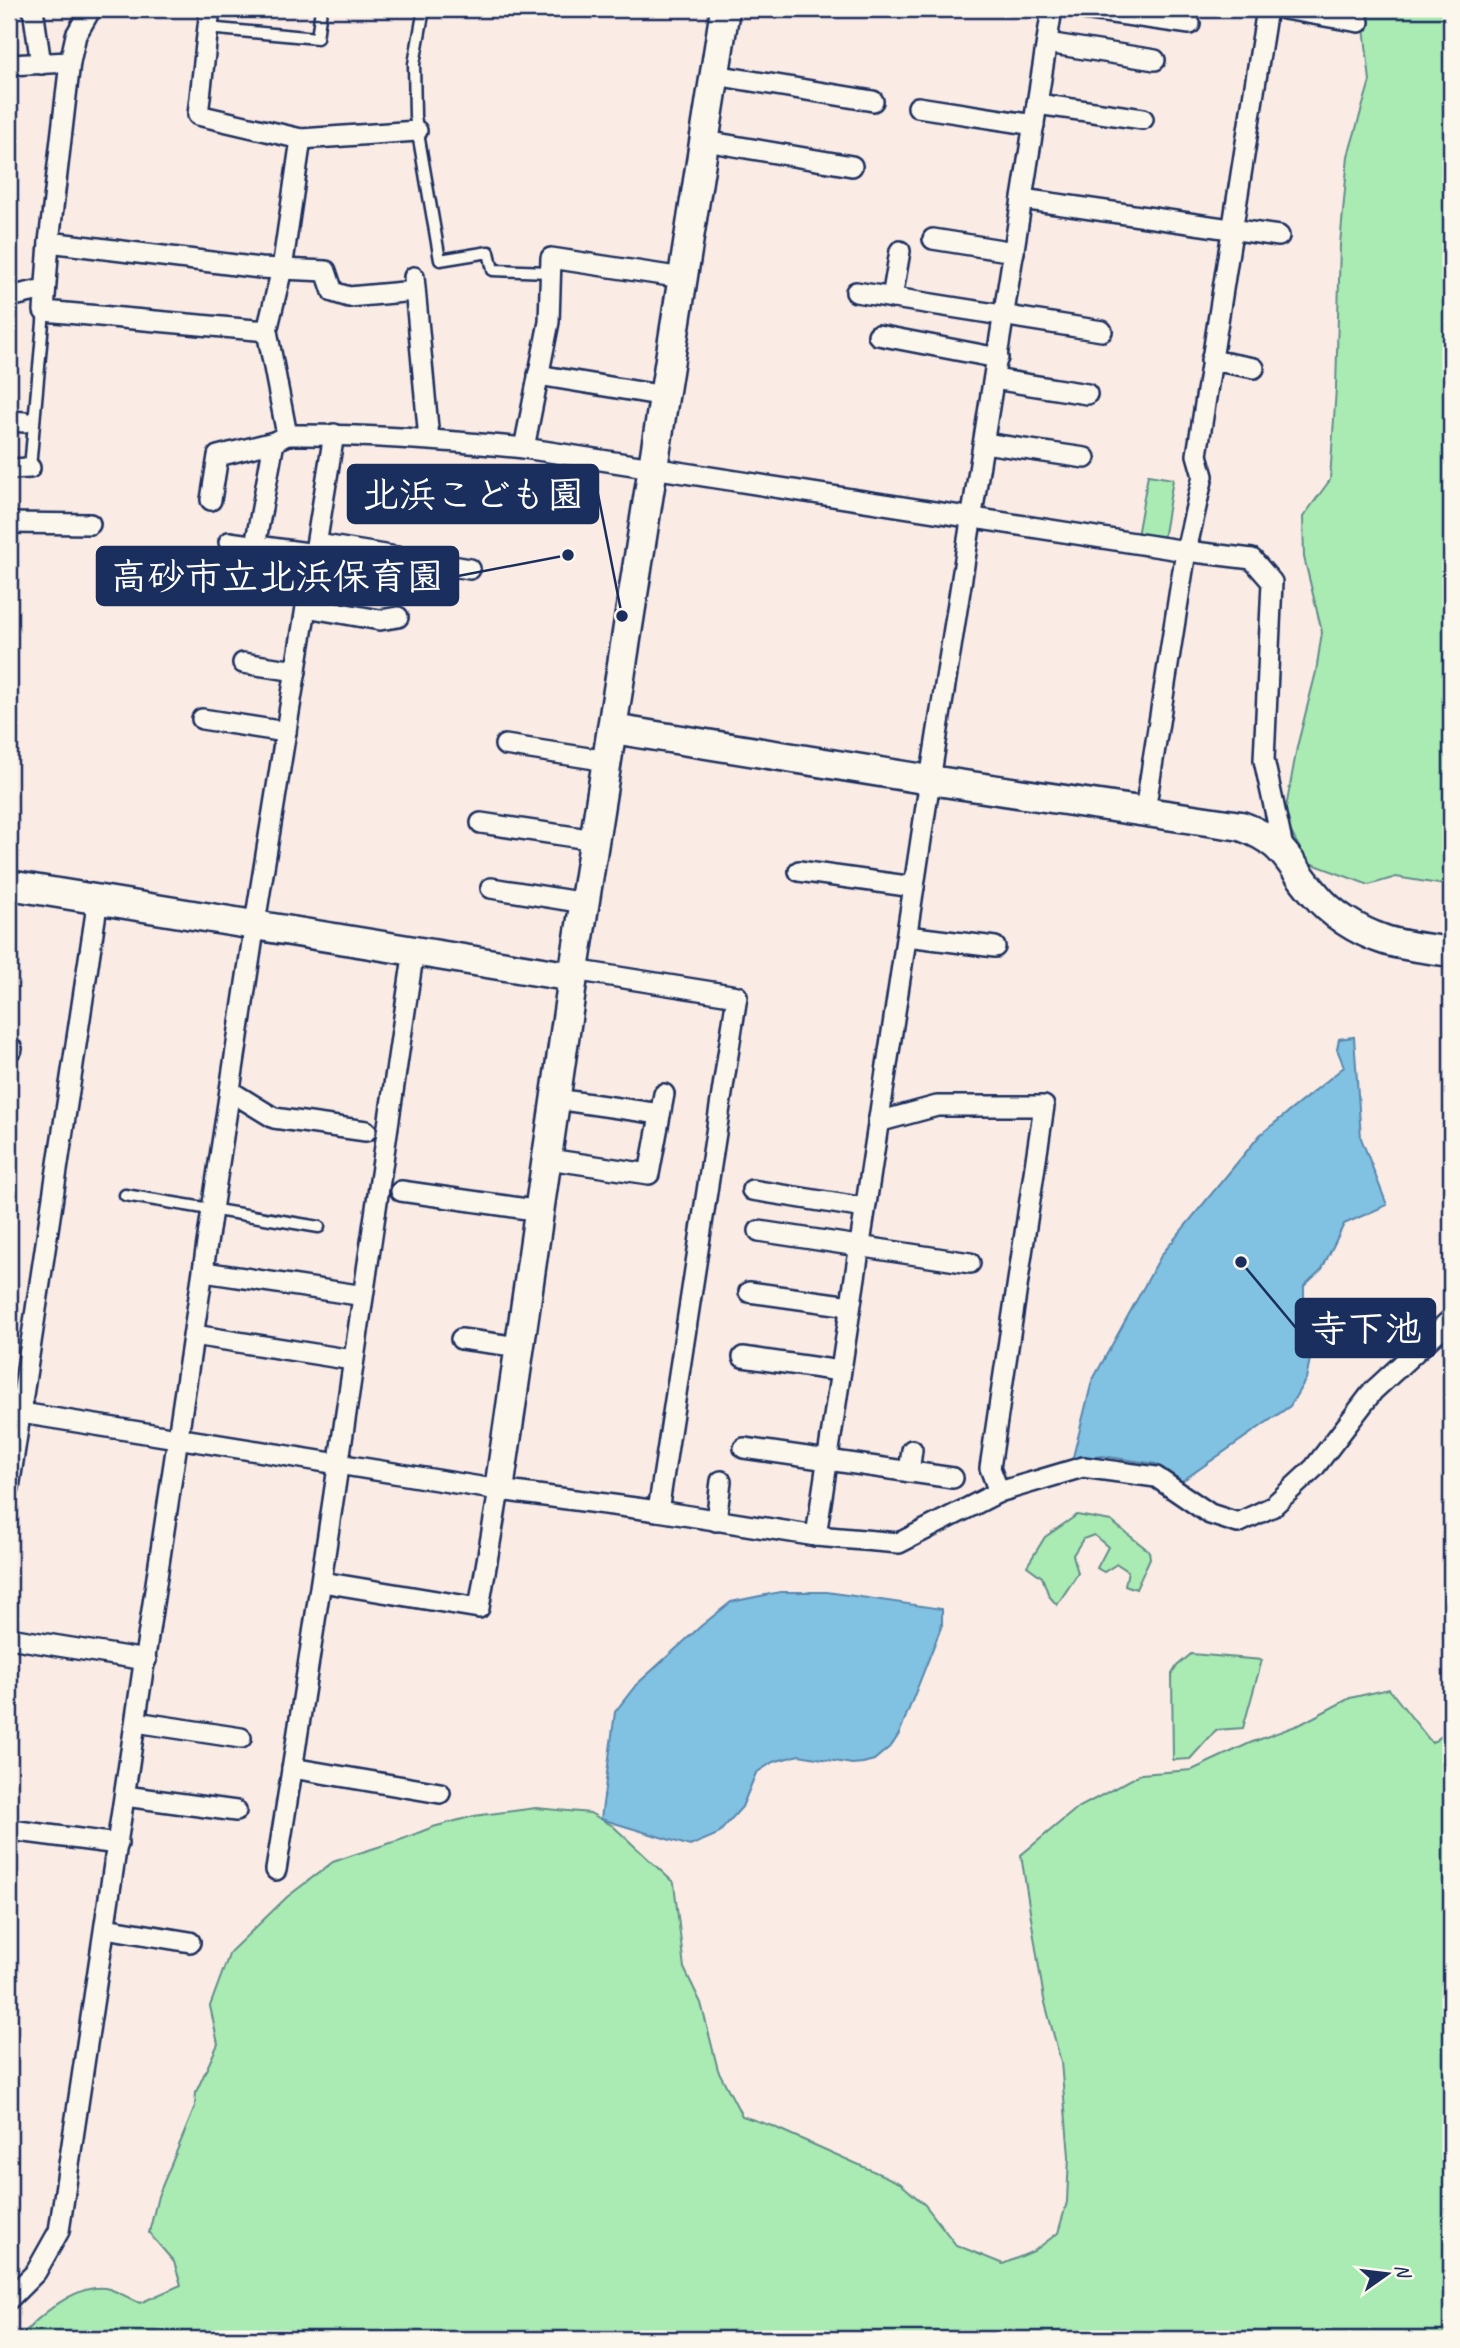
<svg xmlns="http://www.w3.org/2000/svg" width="1460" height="2348" font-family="Caveat,'Klee One',sans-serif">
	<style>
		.green { fill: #aaebb4; stroke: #628d89; stroke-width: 2 }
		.water { fill: #81c1e1; stroke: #5887ad; stroke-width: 2 }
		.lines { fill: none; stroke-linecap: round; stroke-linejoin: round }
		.lane-casing { stroke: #1b2f5e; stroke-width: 15 }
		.street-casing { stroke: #1b2f5e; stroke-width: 24 }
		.secondary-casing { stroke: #1b2f5e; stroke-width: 33 }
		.lane { stroke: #fbf7ec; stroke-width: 10 }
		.street { stroke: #fbf7ec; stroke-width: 19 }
		.secondary { stroke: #fbf7ec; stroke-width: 28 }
		.leader { fill: none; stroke: #1b2f5e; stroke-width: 2.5 }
		.callout-dot { fill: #1b2f5e; stroke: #fbf7ec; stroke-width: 2.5 }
		.callout { fill: #1b2f5e; stroke: #1b2f5e; stroke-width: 2.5 }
		.callout-label { font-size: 37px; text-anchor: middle; font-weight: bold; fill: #fff }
	</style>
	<rect width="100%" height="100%" fill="#faebe5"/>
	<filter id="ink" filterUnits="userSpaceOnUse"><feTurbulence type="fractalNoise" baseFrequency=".0143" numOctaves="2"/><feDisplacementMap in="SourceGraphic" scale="14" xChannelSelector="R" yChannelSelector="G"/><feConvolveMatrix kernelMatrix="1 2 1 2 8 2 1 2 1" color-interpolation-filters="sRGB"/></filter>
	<g filter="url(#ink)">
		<g class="green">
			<polygon points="1362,9 1451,9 1451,886 1396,877 1369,885 1307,862 1284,819 1297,747 1316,672 1322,632 1304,557 1303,517 1330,480 1336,388 1340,245 1348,156 1370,81"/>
			<polygon points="1148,475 1173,479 1163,540 1137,536"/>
			<polygon points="1077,1515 1111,1521 1149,1551 1150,1558 1136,1589 1125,1585 1128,1571 1117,1564 1104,1572 1097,1568 1108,1547 1094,1535 1083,1539 1073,1555 1078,1573 1057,1605 1049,1596 1042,1577 1027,1566 1045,1537"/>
			<polygon points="1191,1654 1262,1660 1243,1728 1216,1730 1190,1759 1173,1760 1172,1674 1177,1666"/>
			<path d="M1389,1689L1432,1743L1451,1729V2339H19C36,2318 75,2284 105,2288C116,2290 130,2299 140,2303L181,2285L174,2262L149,2233L158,2196L195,2107L196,2092L218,2044L210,2006L230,1952L287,1897L333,1862L353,1855L400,1840L433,1827L474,1816L536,1808L590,1813L613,1826L674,1883L684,1968L701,2003L718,2070L742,2116L772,2126L900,2183L925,2205L956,2245L1003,2264L1034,2251L1058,2233L1067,2202L1069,2156L1061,2062L1044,1999L1021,1855L1076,1809L1141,1774L1192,1770L1250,1743L1301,1724L1350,1698Z"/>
		</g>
		<g class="water">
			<polygon points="1354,1037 1361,1138 1387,1205 1344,1224 1322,1269 1304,1286 1304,1315 1311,1354 1306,1379 1290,1406 1182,1481 1156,1464 1102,1456 1072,1461 1092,1381 1162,1254 1260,1135 1344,1067 1337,1049 1339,1039"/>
			<polygon points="780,1592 827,1592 942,1609 942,1625 899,1734 892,1745 874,1760 863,1763 852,1764 799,1755 773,1762 756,1773 742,1807 718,1834 690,1846 601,1819 615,1712 636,1685 701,1626 731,1602"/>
		</g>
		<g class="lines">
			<g class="lane-casing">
				<g id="lane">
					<polyline points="424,9 414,64 415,116 440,260 489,252 493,270 550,272"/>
					<polyline points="207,28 317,38 321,9"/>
					<polyline points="30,468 44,311"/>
					<polyline points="125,1195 319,1227"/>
				</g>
			</g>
			<g class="street-casing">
				<g id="street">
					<polyline points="33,9 41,64"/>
					<polyline points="91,9 76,35 70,62 49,242 44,311 267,331"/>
					<path d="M210,9L198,115L301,139L282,269L267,331L287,435C367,434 445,440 524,448L1186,551L1252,559L1272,582L1264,760L1284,852"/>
					<polyline points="1084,9 1190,24"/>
					<polyline points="1284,9 1359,22"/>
					<polyline points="1047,43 1155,60"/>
					<polyline points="9,65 70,62"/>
					<polyline points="715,75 873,101"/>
					<polyline points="1037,104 1143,119"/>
					<polyline points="918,107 1034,125"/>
					<polyline points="301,139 417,131"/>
					<polyline points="705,141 852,166"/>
					<polyline points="1022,199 1279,236"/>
					<polyline points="933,239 1014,252"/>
					<polyline points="49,242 260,268 326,271 333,292 349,297 415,291"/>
					<polyline points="414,277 429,439"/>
					<polyline points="856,292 1102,331"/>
					<polyline points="9,297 45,289"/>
					<polyline points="892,298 900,251"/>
					<polyline points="878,335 998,358"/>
					<polyline points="1211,360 1254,368"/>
					<polyline points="538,375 665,396"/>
					<polyline points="994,379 1087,394"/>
					<polyline points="9,421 25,422"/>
					<polyline points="984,443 1085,458"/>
					<polyline points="524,448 549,322 551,258 683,278"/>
					<polyline points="9,469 30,468"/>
					<polyline points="211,500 218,456 274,442 287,435"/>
					<polyline points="9,523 90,524"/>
					<polyline points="229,542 315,554"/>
					<polyline points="317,544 470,569"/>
					<polyline points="255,546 274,442"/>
					<polyline points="306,607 380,620 398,617"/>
					<polyline points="243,663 296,671"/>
					<polyline points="202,719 286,732"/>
					<polyline points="505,745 608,761"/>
					<polyline points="1145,811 1186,551 1203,476 1197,455 1267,9"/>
					<polyline points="481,823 595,840"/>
					<polyline points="799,871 914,887"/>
					<polyline points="491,888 585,903"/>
					<polyline points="907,936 995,947"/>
					<polyline points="574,970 737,996 658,1511"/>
					<polyline points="9,1049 12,1049"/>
					<polyline points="230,1091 274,1118 366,1131"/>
					<polyline points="556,1099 660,1114"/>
					<polyline points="878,1122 937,1106 1044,1106 990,1468 999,1492"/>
					<polyline points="548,1159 649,1174 664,1094"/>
					<polyline points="752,1190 865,1208"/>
					<polyline points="401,1191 541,1211"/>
					<polyline points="759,1231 970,1263"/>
					<polyline points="204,1272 358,1295"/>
					<polyline points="749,1292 850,1306"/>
					<polyline points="194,1335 346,1359"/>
					<polyline points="461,1339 520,1347"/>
					<polyline points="743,1357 840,1371"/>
					<polyline points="9,1411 499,1490 658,1511 816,1536 899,1543 999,1492 1083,1467 1156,1477 1210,1514 1238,1523 1272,1507 1314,1468 1373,1391 1451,1319"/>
					<polyline points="744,1448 953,1478"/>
					<polyline points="909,1472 912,1450"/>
					<polyline points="9,1488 98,899"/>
					<polyline points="716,1521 721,1481"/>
					<polyline points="816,1536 930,780 1052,9"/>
					<polyline points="322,1582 479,1608 499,1490"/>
					<polyline points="9,1638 146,1660"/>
					<polyline points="136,1722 241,1738"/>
					<polyline points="292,1768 440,1793"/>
					<polyline points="125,1796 236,1811"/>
					<polyline points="18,1831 118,1844"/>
					<path d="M276,1870C326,1564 368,1257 414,950"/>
					<polyline points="105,1928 190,1942"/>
					<polyline points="9,2299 36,2272 59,2231 255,923 334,434"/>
				</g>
			</g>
			<g class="secondary-casing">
				<g id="secondary">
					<path d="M613,729L930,780L1241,826C1287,843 1286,861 1315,894C1331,914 1358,931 1382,939C1403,947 1429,948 1451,952"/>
					<polyline points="9,885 573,977"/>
					<polyline points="499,1490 574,970 725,9"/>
				</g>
			</g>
			<use href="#lane" class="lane"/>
			<use href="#street" class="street"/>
			<use href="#secondary" class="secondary"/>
		</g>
	</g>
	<path class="leader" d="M622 616L598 494M568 555L458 576M1241 1262L1296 1328"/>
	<g class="callout-dot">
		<circle cx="622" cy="616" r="7"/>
		<circle cx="568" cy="555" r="7"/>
		<circle cx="1241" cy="1262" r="7"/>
	</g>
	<g class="callout">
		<rect x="348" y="465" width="250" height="58" rx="7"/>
		<rect x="97" y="547" width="361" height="58" rx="7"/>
		<rect x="1296" y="1299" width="139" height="58" rx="7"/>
	</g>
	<g class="callout-label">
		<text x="473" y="507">北浜こども園</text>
		<text x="277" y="589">高砂市立北浜保育園</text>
		<text x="1366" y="1341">寺下池</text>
	</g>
	<rect width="1460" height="2348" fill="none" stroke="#fbf7ec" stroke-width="35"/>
	<rect x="18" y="18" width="1425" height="2313" fill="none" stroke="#1b2f5e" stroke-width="2.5" filter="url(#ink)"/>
	<g transform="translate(1387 2274) rotate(76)" stroke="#fbf7ec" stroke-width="5" paint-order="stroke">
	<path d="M0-5L12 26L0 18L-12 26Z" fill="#1b2f5e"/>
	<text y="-10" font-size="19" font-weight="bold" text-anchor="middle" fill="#1b2f5e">N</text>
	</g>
</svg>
